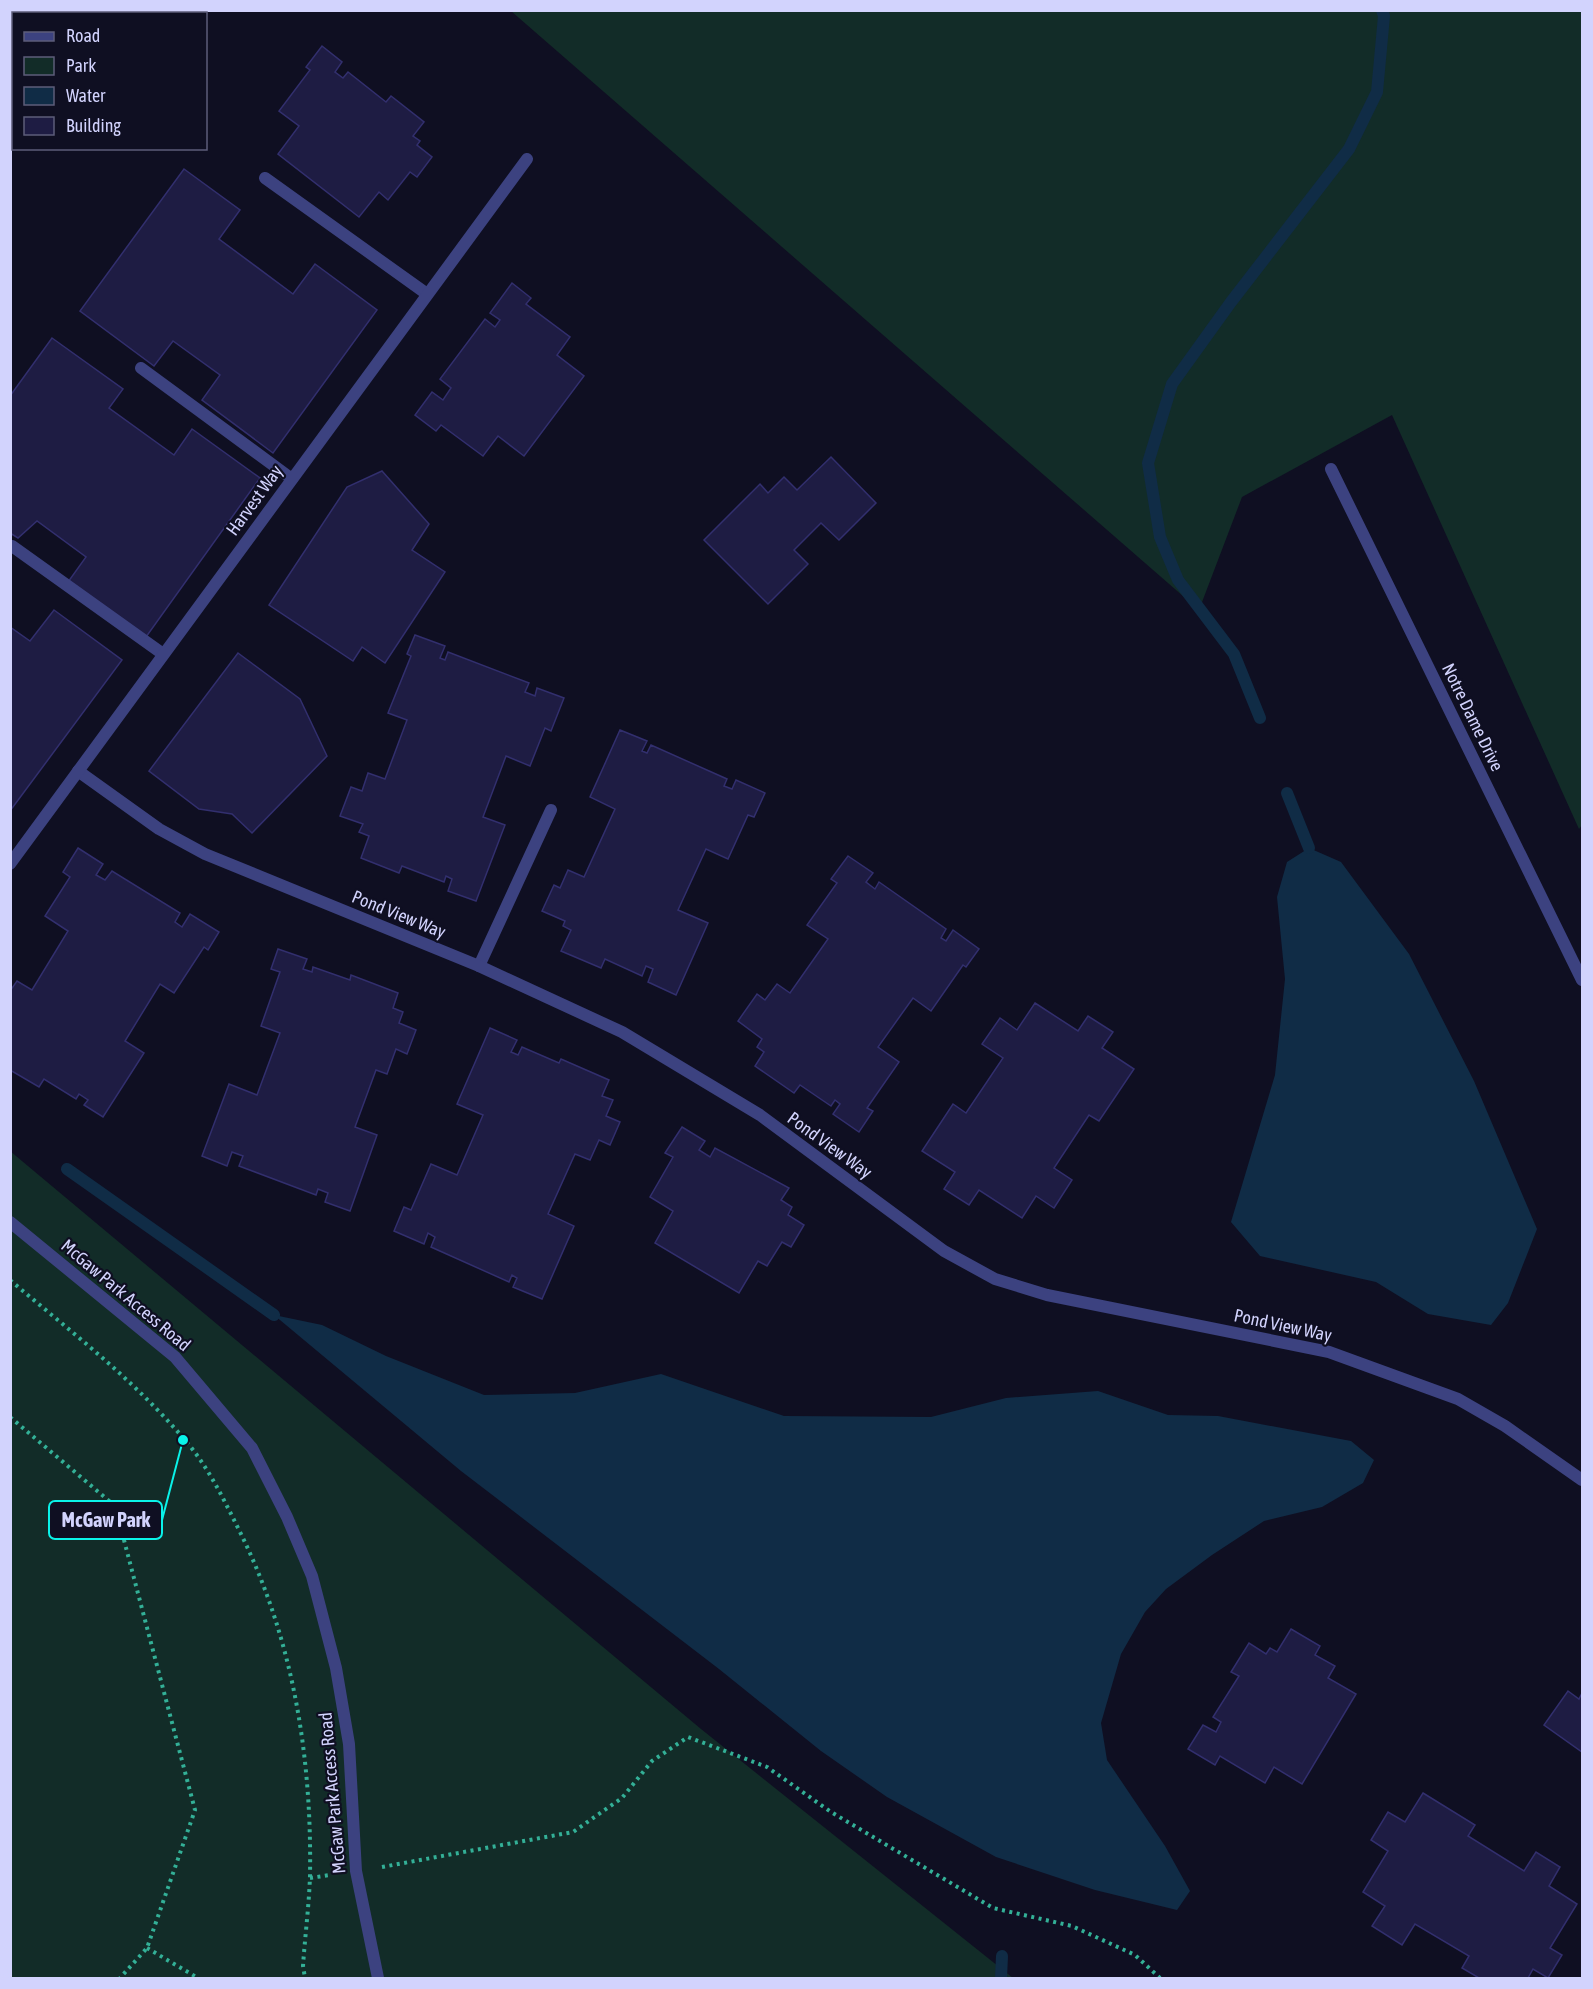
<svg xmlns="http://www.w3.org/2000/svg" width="1593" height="1989" font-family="'Asap Condensed',sans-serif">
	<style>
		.green { fill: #122c28 }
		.water { fill: #102c46 }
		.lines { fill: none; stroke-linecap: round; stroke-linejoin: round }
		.stream { stroke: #102c46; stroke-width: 12 }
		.building { fill: #1e1c43; stroke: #322f6e; stroke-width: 1.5 }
		.path { stroke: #33b097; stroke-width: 4; stroke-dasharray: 3 4.5; stroke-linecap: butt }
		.service { stroke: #3c4280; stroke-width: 12 }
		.minor { stroke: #3c4280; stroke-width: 12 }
		.labels { text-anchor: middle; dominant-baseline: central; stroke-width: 4.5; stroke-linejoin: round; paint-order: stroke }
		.street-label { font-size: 18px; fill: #d2d3fd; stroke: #0f0f22 }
		.leader { fill: none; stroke: #0af2e9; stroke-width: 2 }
		.callout-dot { fill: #0af2e9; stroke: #0f0f22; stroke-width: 2 }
		.callout { fill: #0f0f22; stroke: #0af2e9; stroke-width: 2 }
		.callout-label { font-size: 20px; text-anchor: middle; font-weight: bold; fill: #d2d3fd }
	</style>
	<rect width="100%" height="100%" fill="#0f0f22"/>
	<g class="green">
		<polygon points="511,11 1582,11 1582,825 1579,829 1392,415 1242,497 1199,610"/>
		<polygon points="10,1151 701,1729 1013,1978 11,1978"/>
	</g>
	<g class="water">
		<polygon points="1309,848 1341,862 1409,954 1474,1081 1537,1229 1508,1303 1491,1325 1428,1314 1376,1282 1260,1256 1231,1222 1275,1075 1285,979 1277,897 1287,862"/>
		<polygon points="274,1315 322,1325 386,1356 484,1395 575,1393 661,1374 784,1416 931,1417 1006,1398 1098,1391 1168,1415 1218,1416 1351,1441 1374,1460 1363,1483 1322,1507 1264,1521 1212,1555 1166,1589 1145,1612 1121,1654 1101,1723 1107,1760 1165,1846 1190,1891 1177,1910 1095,1890 996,1857 887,1797 821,1751 719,1669 461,1471"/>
	</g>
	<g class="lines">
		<g class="stream">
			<polyline points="1260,718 1234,654 1178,580 1160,537 1148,463 1172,384 1231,302 1349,149 1377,92 1384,16 1382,10"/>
			<polyline points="1287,793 1309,848"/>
			<polyline points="67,1169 274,1315"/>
			<polyline points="1001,1978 1002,1956"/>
		</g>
	</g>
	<g class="building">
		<polygon points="10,10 58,10 57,14 14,14 14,20 10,18"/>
		<polygon points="322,46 342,62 335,72 343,78 348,72 386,102 391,96 424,122 413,136 420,141 417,145 432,157 417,177 410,172 388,200 379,192 359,217 278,154 299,126 279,111 310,70 306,67"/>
		<polygon points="184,169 240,210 219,239 293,294 315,264 377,310 273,453 202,400 220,375 173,341 154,366 80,311"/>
		<polygon points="512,283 531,298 526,304 570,337 557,355 584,376 524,456 498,436 483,456 441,425 436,431 415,415 432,392 443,400 451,388 440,379 485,319 495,327 500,320 490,313"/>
		<polygon points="52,338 123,389 109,408 174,455 192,429 260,478 146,637 68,582 86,557 37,521 18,538 10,533 10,396"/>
		<polygon points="831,457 876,503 839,540 821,523 794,550 808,564 768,604 704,540 760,484 768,493 784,477 797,490"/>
		<polygon points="382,471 429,524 412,550 445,572 385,663 362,647 353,661 269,605 347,487"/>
		<polygon points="54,610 122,660 10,811 10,627 30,641"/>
		<polygon points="415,635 445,646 440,658 445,660 448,652 529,683 525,692 535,696 537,688 564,698 551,731 545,728 530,766 506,756 483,817 505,825 476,901 448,891 452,879 446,876 444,882 402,866 399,873 361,858 369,836 359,832 363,824 340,816 351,787 362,791 368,773 385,779 407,720 388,713 411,656 407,654"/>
		<polygon points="238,653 300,699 327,756 252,833 232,814 199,809 149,771"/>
		<polygon points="620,730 647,741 642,751 647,753 651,745 727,779 724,786 732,789 736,780 765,793 754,817 748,815 728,859 706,849 678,910 708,923 676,995 648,982 653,969 646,966 642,976 605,959 601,968 561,951 571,930 563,926 565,921 542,911 554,885 560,888 568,870 584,877 615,809 590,797"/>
		<polygon points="78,848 103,864 96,875 105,880 112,871 180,913 175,922 182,927 190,914 219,932 208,950 204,947 174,993 160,984 125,1041 144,1053 103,1117 84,1105 88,1100 79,1094 76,1099 44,1079 39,1087 10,1070 10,991 17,981 32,990 68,931 45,916 70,877 63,872"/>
		<polygon points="848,856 873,873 866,882 875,889 879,882 946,929 941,938 946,941 953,930 979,949 966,967 963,965 931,1011 913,998 878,1047 899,1062 867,1108 873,1111 859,1132 833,1114 840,1104 835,1100 831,1106 800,1085 794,1093 755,1066 764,1052 757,1047 762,1039 738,1021 757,994 765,1000 777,984 790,993 828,939 807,925 837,883 831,879"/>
		<polygon points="278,949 307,959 303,969 312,972 313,967 350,980 351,975 398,993 393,1008 403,1012 399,1023 416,1030 407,1054 396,1049 387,1074 376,1070 355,1127 377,1135 350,1211 325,1202 328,1193 318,1189 316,1195 239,1166 243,1156 232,1152 227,1166 202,1156 229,1084 257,1095 280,1033 261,1026 280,972 271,969"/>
		<polygon points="1035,1003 1078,1031 1088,1016 1113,1032 1102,1048 1134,1069 1099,1121 1089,1115 1054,1168 1072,1180 1054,1208 1036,1196 1022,1218 979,1190 969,1205 944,1189 955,1172 922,1151 953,1104 966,1113 1003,1058 982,1044 1000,1018 1017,1030"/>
		<polygon points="490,1028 517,1040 511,1052 518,1055 522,1047 559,1063 561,1059 609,1080 602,1096 613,1100 606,1116 620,1122 610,1145 599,1140 590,1160 575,1154 548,1214 574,1226 542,1299 513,1287 517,1278 512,1275 509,1282 431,1247 435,1237 428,1233 424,1244 394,1231 404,1207 411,1210 431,1164 457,1175 483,1115 457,1104"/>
		<polygon points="682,1127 705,1141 699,1150 710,1157 715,1148 789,1188 781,1200 792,1207 788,1215 804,1225 791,1247 782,1242 767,1266 758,1261 739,1293 655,1243 673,1211 650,1197 673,1157 665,1153"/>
		<polygon points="1291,1629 1320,1646 1315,1655 1335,1666 1328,1678 1356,1694 1302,1784 1274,1767 1265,1783 1220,1756 1215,1765 1188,1749 1203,1725 1216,1732 1221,1722 1213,1717 1239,1676 1231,1672 1249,1643 1266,1654 1270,1648 1277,1652"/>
		<polygon points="1568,1691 1579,1699 1582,1693 1582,1752 1544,1725"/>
		<polygon points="1423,1793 1475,1825 1468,1836 1524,1871 1536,1852 1560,1867 1549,1886 1577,1904 1550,1948 1562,1955 1548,1978 1533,1969 1528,1978 1479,1978 1462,1968 1469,1956 1415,1924 1402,1945 1372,1926 1385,1906 1363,1892 1388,1851 1371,1840 1388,1812 1405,1822"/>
	</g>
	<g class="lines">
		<g class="path">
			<polyline points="113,14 115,10"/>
			<polyline points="10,111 14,111"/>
			<path d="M10,1280C70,1331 133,1379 184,1439C208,1466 224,1500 240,1532C293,1639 312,1757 310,1876C309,1906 305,1936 303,1966L305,1978"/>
			<polyline points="10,1417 115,1506 195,1810 147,1948 120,1978"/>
			<polyline points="382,1867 573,1832 622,1798 652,1761 688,1737 767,1767 831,1812 993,1908 1072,1926 1135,1955 1160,1978"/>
			<polyline points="310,1878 330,1875"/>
			<polyline points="147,1948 198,1978"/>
		</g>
		<g class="service">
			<polyline points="265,178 427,294"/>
			<polyline points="141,368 292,479"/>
			<polyline points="12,546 163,654"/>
			<polyline points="479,966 551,810"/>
			<polyline points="10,1222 175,1357 252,1448 287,1517 312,1576 336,1668 349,1744 356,1871 378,1978"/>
		</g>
		<g class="minor">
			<polyline points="1331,469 1582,980"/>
			<polyline points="78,771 159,829 205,854 479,966 622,1032 760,1115 944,1251 995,1279 1047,1295 1329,1352 1458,1399 1505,1426 1582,1480"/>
			<polyline points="10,864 527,159"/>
		</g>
	</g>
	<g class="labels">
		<g class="street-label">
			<text transform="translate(254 500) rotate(-54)">Harvest Way</text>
			<text transform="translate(1473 717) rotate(64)">Notre Dame Drive</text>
			<text transform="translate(399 914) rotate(22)">Pond View Way</text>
			<text transform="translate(830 1145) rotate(36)">Pond View Way</text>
			<text transform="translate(126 1295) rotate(40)">McGaw Park Access Road</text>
			<text transform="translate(1283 1325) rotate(12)">Pond View Way</text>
			<text transform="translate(332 1793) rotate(-95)">McGaw Park Access Road</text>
		</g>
	</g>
	<path class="leader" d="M183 1440L162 1520"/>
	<circle class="callout-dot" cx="183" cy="1440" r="6"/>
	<rect class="callout" x="49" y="1501" width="113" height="38" rx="6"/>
	<g class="callout-label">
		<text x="106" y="1527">McGaw Park</text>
	</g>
	<rect width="1593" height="1989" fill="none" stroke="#d2d3fd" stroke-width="24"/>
	<rect x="12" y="12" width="195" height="138" fill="#0f0f22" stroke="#5d5d7a" stroke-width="1.5"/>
	<rect x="24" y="32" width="30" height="9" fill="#3c4280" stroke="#5d5d7a" stroke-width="1.5"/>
	<text x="66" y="42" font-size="18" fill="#d2d3fd">Road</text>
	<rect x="24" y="57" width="30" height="18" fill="#122c28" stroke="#5d5d7a" stroke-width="1.5"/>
	<text x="66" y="72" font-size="18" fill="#d2d3fd">Park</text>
	<rect x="24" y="87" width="30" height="18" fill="#102c46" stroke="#5d5d7a" stroke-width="1.5"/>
	<text x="66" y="102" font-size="18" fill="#d2d3fd">Water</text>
	<rect x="24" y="117" width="30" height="18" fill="#1e1c43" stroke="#5d5d7a" stroke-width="1.5"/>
	<text x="66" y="132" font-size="18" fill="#d2d3fd">Building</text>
</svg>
